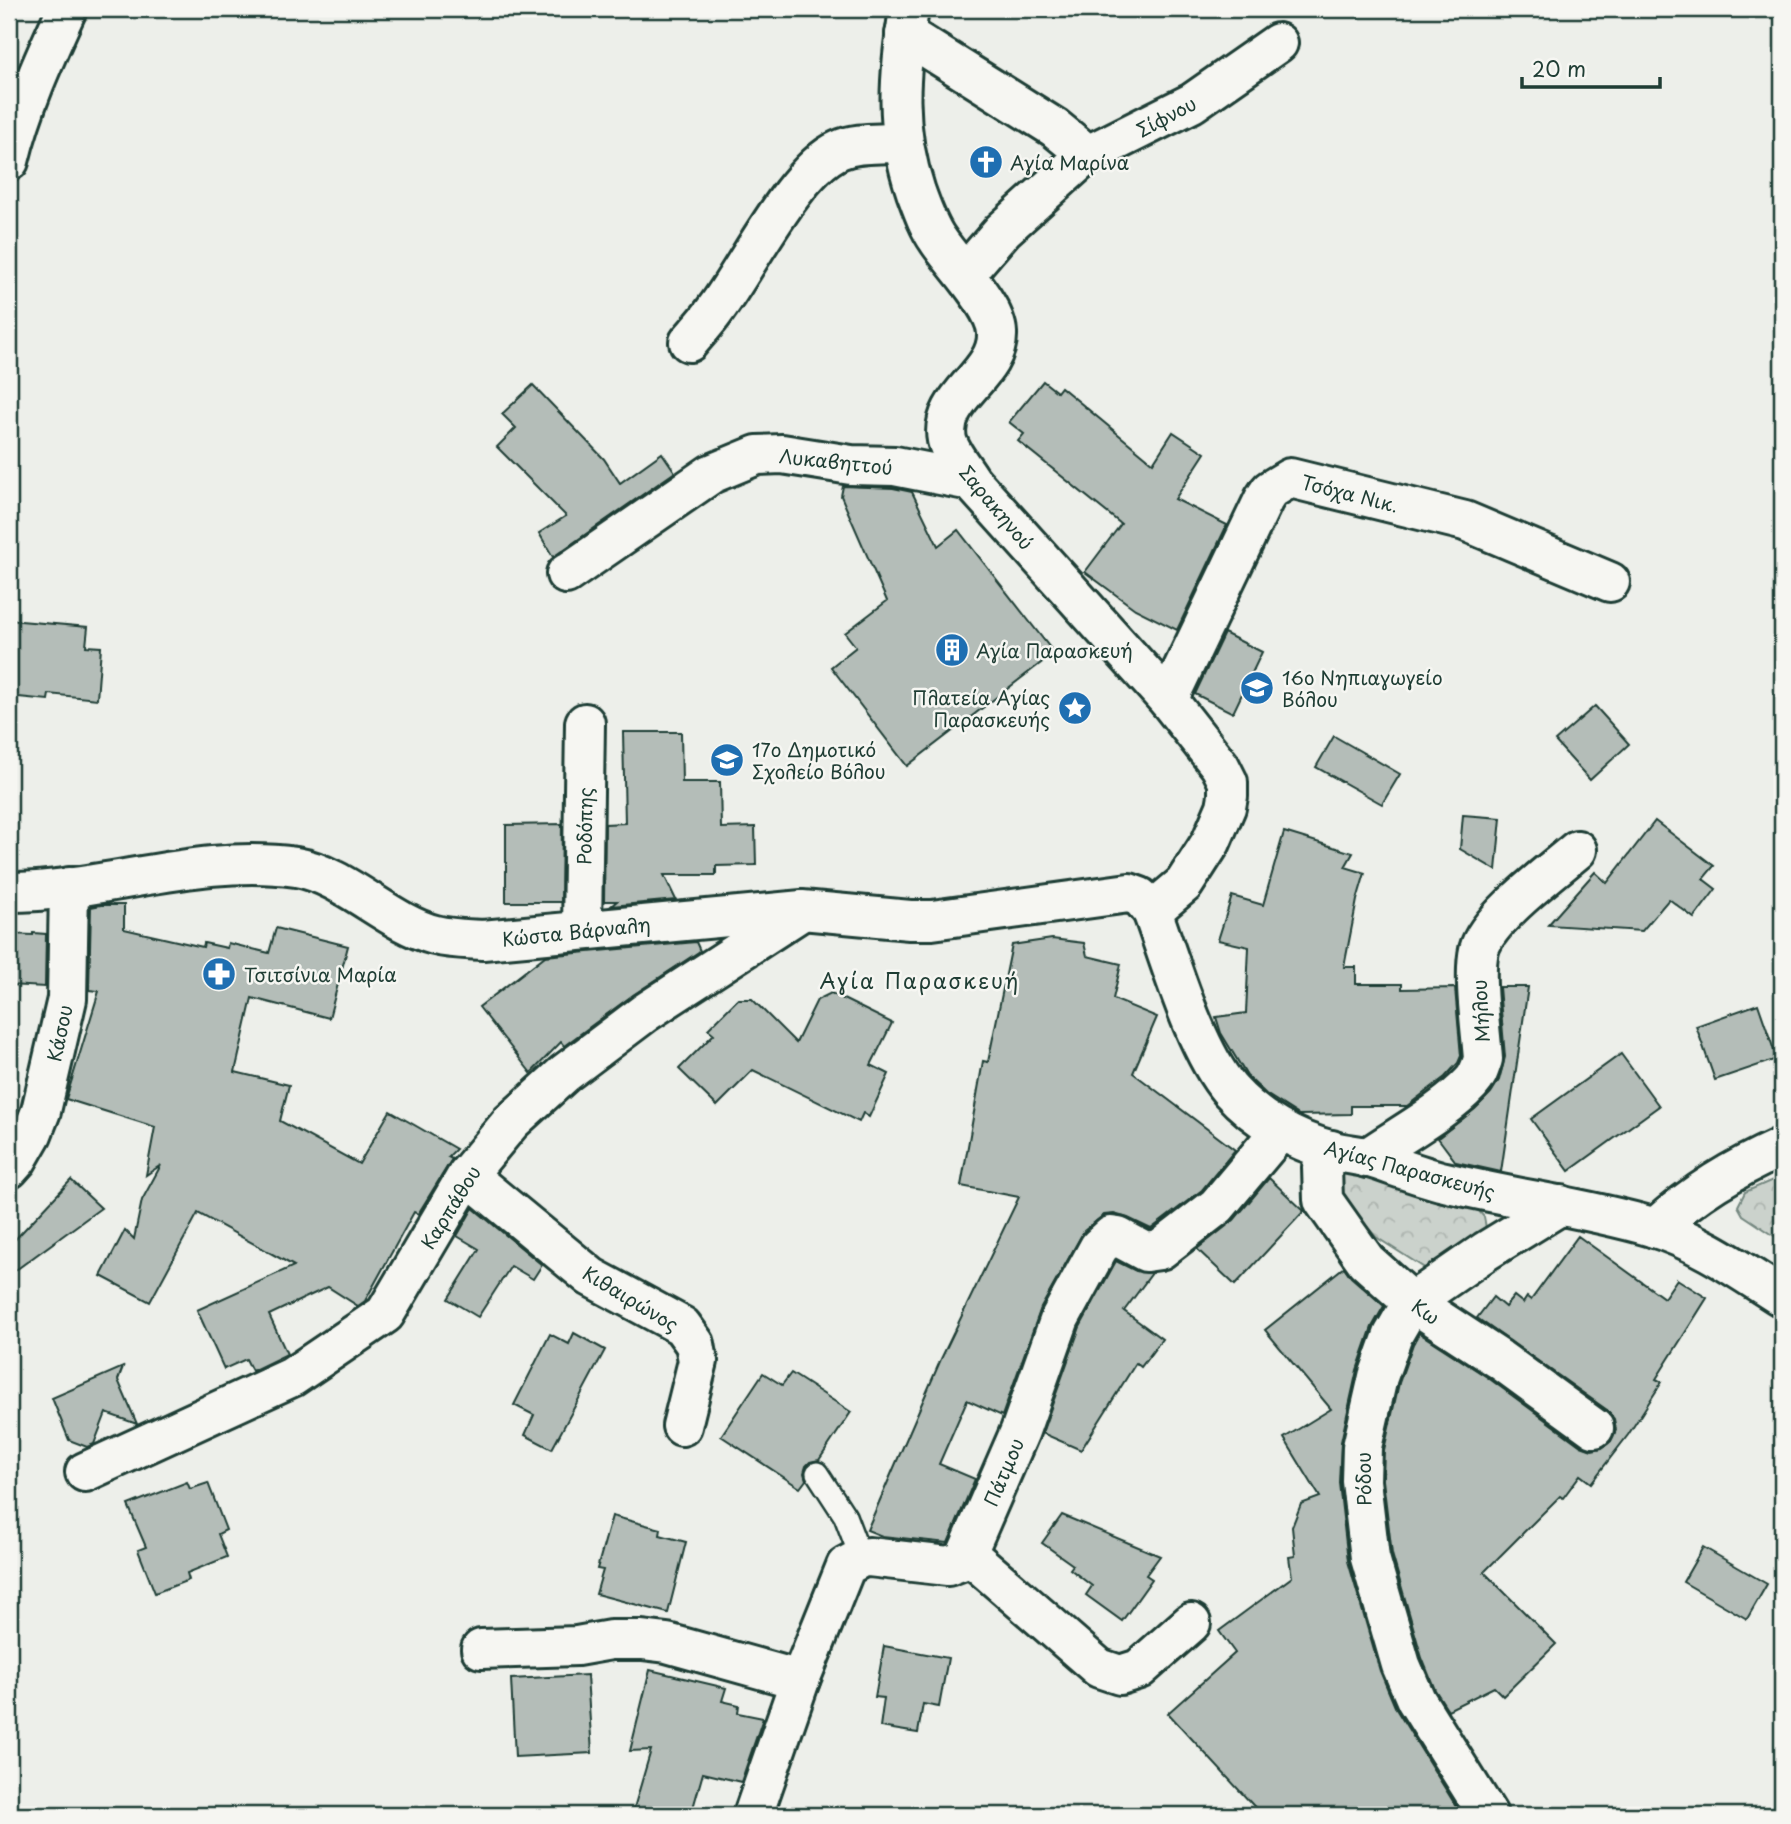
<svg xmlns="http://www.w3.org/2000/svg" width="1791" height="1824" font-family="'Playpen Sans',sans-serif">
	<style>
		.forest { fill: url(#forest-crowns); stroke: #758880; stroke-width: 2 }
		.building { fill: #b4bdb8; stroke: #1f3d34; stroke-width: 2 }
		.lines { fill: none; stroke-linecap: round; stroke-linejoin: round }
		.lane-casing { stroke: #1f3d34; stroke-width: 26 }
		.street-casing { stroke: #1f3d34; stroke-width: 44 }
		.secondary-casing { stroke: #1f3d34; stroke-width: 44 }
		.lane { stroke: #f6f6f2; stroke-width: 21 }
		.street { stroke: #f6f6f2; stroke-width: 38 }
		.secondary { stroke: #f6f6f2; stroke-width: 38 }
		.labels { text-anchor: middle; dominant-baseline: central; stroke-width: 5; stroke-linejoin: round; paint-order: stroke }
		.street-label { font-size: 19px; fill: #1f3d34; stroke: #f6f6f2 }
		.poi-label { font-size: 19px; fill: #1f3d34; stroke: #f6f6f2; text-anchor: start }
		.neighbourhood-label { font-size: 21px; letter-spacing: 2px; fill: #1f3d34; stroke: #f6f6f2 }
	</style>
	<defs>
		<pattern id="forest-crowns" width="20" height="18" patternUnits="userSpaceOnUse" patternTransform="scale(1.75)"><rect width="20" height="18" fill="#cbd2cc"/><path d="M2 6a3 3 0 1 1 6 0M12 15a3 3 0 1 1 6 0" fill="none" stroke="#aeb5b0"/></pattern>
	</defs>
	<rect width="100%" height="100%" fill="#edefea"/>
	<filter id="ink" filterUnits="userSpaceOnUse"><feTurbulence type="fractalNoise" baseFrequency=".0143" numOctaves="2"/><feDisplacementMap in="SourceGraphic" scale="14" xChannelSelector="R" yChannelSelector="G"/><feConvolveMatrix kernelMatrix="1 2 1 2 8 2 1 2 1" color-interpolation-filters="sRGB"/></filter>
	<g filter="url(#ink)">
		<g class="forest">
			<polygon points="1357,1164 1479,1211 1484,1217 1487,1233 1434,1274 1376,1237 1334,1188 1335,1174"/>
			<polygon points="1782,1176 1782,1241 1743,1215 1738,1206 1745,1192"/>
		</g>
		<g class="building">
			<polygon points="1043,381 1057,392 1061,387 1153,463 1173,432 1205,453 1175,499 1227,525 1177,630 1135,609 1085,572 1121,524 1018,441 1024,434 1009,422"/>
			<polygon points="533,385 604,459 620,483 662,453 675,472 553,557 539,533 566,516 497,447 516,428 502,414"/>
			<polygon points="843,486 893,488 912,492 938,546 958,530 1054,653 907,766 831,667 856,647 845,633 887,601 841,496"/>
			<polygon points="9,620 88,627 86,646 101,647 97,699 49,694 48,700 9,696"/>
			<polygon points="1224,633 1262,652 1233,713 1195,694"/>
			<polygon points="1595,706 1629,744 1590,780 1555,741"/>
			<polygon points="623,732 681,732 682,782 720,782 721,828 755,827 756,865 716,866 716,875 664,875 676,900 611,906 617,901 604,901 605,824 625,823"/>
			<polygon points="1334,736 1400,774 1382,804 1316,767"/>
			<polygon points="1463,815 1501,818 1496,870 1460,849"/>
			<polygon points="1655,821 1714,866 1703,879 1716,889 1694,918 1669,899 1642,931 1548,925 1595,872 1607,883"/>
			<polygon points="562,824 561,902 506,902 506,825"/>
			<polygon points="1284,832 1353,853 1345,867 1365,873 1357,900 1344,967 1356,967 1356,984 1402,984 1402,989 1455,988 1461,1056 1458,1063 1445,1077 1407,1106 1351,1106 1351,1114 1299,1115 1266,1094 1247,1076 1221,1033 1216,1017 1246,1013 1249,947 1218,940 1232,896 1263,905"/>
			<polygon points="101,905 124,905 124,929 203,947 204,943 227,948 228,943 269,953 276,928 348,946 329,1018 252,998 235,1072 289,1085 280,1121 359,1164 390,1111 456,1149 448,1157 452,1159 418,1214 414,1212 365,1301 358,1306 328,1287 269,1315 287,1354 252,1371 246,1359 224,1369 197,1310 294,1266 198,1213 150,1302 101,1276 125,1230 134,1239 142,1200 161,1165 146,1175 155,1127 66,1099 99,991 89,990 91,907"/>
			<polygon points="33,933 46,934 45,987 9,985 9,934 33,935"/>
			<polygon points="1052,939 1084,943 1087,956 1121,964 1113,999 1157,1017 1133,1073 1235,1150 1202,1190 1151,1229 1128,1218 1114,1214 1104,1215 1084,1231 1041,1308 1002,1416 967,1400 939,1464 975,1479 948,1543 882,1536 867,1530 941,1359 1019,1197 961,1186 983,1061 988,1062 1012,945"/>
			<polygon points="696,942 700,951 633,995 564,1046 561,1042 531,1073 479,1007 545,956"/>
			<polygon points="1499,987 1528,987 1501,1172 1456,1162 1438,1138 1475,1109 1491,1093 1499,1080 1505,1057"/>
			<polygon points="831,993 892,1023 871,1065 889,1074 869,1117 863,1113 859,1122 753,1070 717,1106 679,1069 714,1034 708,1029 738,999 752,999 796,1043 817,1000"/>
			<polygon points="1758,1004 1777,1059 1715,1080 1696,1026"/>
			<polygon points="1621,1054 1659,1106 1569,1171 1531,1119"/>
			<polygon points="1269,1178 1304,1211 1235,1285 1197,1249 1234,1220"/>
			<polygon points="71,1180 101,1208 9,1275 9,1246"/>
			<polygon points="473,1208 542,1265 533,1279 511,1266 478,1317 448,1299 479,1249 457,1236"/>
			<polygon points="1578,1236 1664,1298 1677,1279 1707,1298 1656,1379 1662,1382 1628,1435 1591,1483 1580,1475 1563,1498 1560,1496 1484,1572 1556,1644 1503,1696 1494,1687 1448,1710 1435,1690 1422,1658 1392,1554 1383,1480 1384,1450 1399,1383 1413,1344 1419,1333 1487,1377 1581,1446 1592,1450 1602,1448 1611,1441 1616,1430 1614,1419 1607,1410 1477,1318 1493,1297 1505,1307 1514,1296 1523,1303 1527,1297 1531,1300"/>
			<polygon points="1116,1261 1136,1271 1152,1273 1124,1311 1162,1339 1141,1367 1136,1363 1081,1450 1042,1433 1080,1327"/>
			<polygon points="1344,1267 1351,1277 1384,1306 1372,1327 1357,1370 1341,1442 1339,1483 1348,1561 1380,1671 1396,1709 1456,1806 1442,1815 1262,1815 1168,1713 1235,1653 1219,1631 1292,1577 1289,1557 1295,1556 1292,1527 1301,1504 1320,1497 1284,1438 1331,1409 1265,1330"/>
			<polygon points="574,1333 605,1350 552,1449 525,1435 534,1415 514,1405 550,1334 569,1344"/>
			<polygon points="123,1367 118,1380 137,1424 106,1413 94,1444 87,1447 69,1440 52,1398"/>
			<polygon points="763,1373 782,1385 791,1373 851,1412 819,1460 810,1462 806,1466 804,1473 806,1480 800,1488 721,1436"/>
			<polygon points="187,1482 190,1489 208,1483 226,1530 218,1534 227,1557 187,1573 189,1580 155,1593 138,1550 146,1547 128,1505"/>
			<polygon points="1062,1515 1160,1556 1146,1575 1152,1579 1122,1621 1086,1595 1092,1586 1070,1569 1073,1565 1042,1543"/>
			<polygon points="612,1516 661,1529 660,1535 686,1542 668,1613 596,1594 603,1570 597,1569"/>
			<polygon points="1703,1547 1767,1584 1747,1619 1683,1582"/>
			<polygon points="884,1646 948,1658 939,1707 923,1704 918,1733 880,1727 884,1698 875,1697"/>
			<polygon points="650,1670 726,1688 722,1701 739,1705 738,1713 763,1718 741,1782 703,1773 691,1815 632,1815 651,1750 630,1751"/>
			<polygon points="587,1675 592,1753 515,1757 511,1679"/>
		</g>
		<g class="lines">
			<g class="lane-casing">
				<polyline id="lane" points="817,1473 845,1516 861,1558"/>
			</g>
			<g class="street-casing">
				<g id="street">
					<polyline points="905,34 1055,128 1077,146 1084,157"/>
					<path d="M9,161C22,107 44,59 67,9"/>
					<polyline points="965,274 1003,230 1084,157 1192,103 1278,43"/>
					<path d="M689,342C698,331 708,321 716,309C747,268 794,170 839,150C859,141 882,145 902,142"/>
					<polyline points="566,574 711,474 757,455 782,454 851,465 895,466 971,481"/>
					<polyline points="1168,700 1264,499 1270,490 1290,478 1465,521 1610,582"/>
					<path d="M9,892C105,892 199,853 296,867C345,875 388,923 435,935C450,939 467,939 483,940L802,910L910,920H932L1129,893L1140,897L1152,911L1184,884L1211,842L1226,807L1228,796V782L1220,766L1168,700L971,481C964,469 950,453 947,440C938,396 999,376 997,333C996,306 953,263 938,240C928,226 922,208 916,192C894,127 899,75 909,9"/>
					<polyline points="582,930 585,723"/>
					<polyline points="1331,1150 1322,1167 1323,1200 1366,1261 1412,1302 1499,1359 1594,1428"/>
					<path d="M1367,1158C1400,1135 1444,1112 1471,1083C1478,1076 1480,1068 1483,1059C1481,1030 1473,976 1479,950C1487,919 1551,872 1577,850"/>
					<polyline points="9,1169 17,1160 32,1134 41,1111 67,999 69,887"/>
					<polyline points="467,1175 591,1277 682,1326 695,1344 698,1361 682,1426"/>
					<path d="M1655,1228C1695,1192 1733,1169 1782,1147"/>
					<polyline points="85,1472 292,1377 385,1314 467,1175 511,1122 565,1073 646,1012 797,914"/>
					<polyline points="968,1554 1099,1668 1120,1675 1139,1669 1191,1623"/>
					<polyline points="481,1649 577,1646 611,1640 642,1640 667,1643 800,1680"/>
					<polyline points="753,1815 800,1680 846,1566 861,1558 869,1557 948,1566 964,1560 1020,1431 1060,1318 1099,1247 1111,1236 1118,1237 1146,1252 1160,1250 1217,1206 1280,1131"/>
					<polyline points="1488,1815 1416,1700 1401,1665 1370,1558 1361,1481 1362,1447 1378,1377 1393,1335 1412,1302 1486,1251 1561,1205"/>
				</g>
			</g>
			<g class="secondary-casing">
				<path id="secondary" d="M1152,911C1171,963 1195,1049 1230,1090C1257,1120 1294,1141 1333,1151C1345,1154 1358,1155 1370,1158C1395,1166 1420,1176 1445,1182C1514,1199 1584,1207 1652,1227C1699,1241 1741,1271 1782,1297"/>
			</g>
			<use href="#lane" class="lane"/>
			<use href="#street" class="street"/>
			<use href="#secondary" class="secondary"/>
		</g>
	</g>
	<defs>
		<g id="church-disc" transform="scale(1.75)"><circle r="9.5" fill="#1f6fb2" stroke="#f6f6f2"/><path d="M-1.2-6h2.4v3.5h3.3v2.4h-3.3V6h-2.4V-.1h-3.3v-2.4h3.3Z" fill="#fff"/></g>
		<g id="building-disc" transform="scale(1.75)"><circle r="9.5" fill="#1f6fb2" stroke="#f6f6f2"/><path d="M-4-6H4V6H1V3H-1V6H-4ZM-2.5-4.3h1.7v1.8h-1.7ZM.8-4.3h1.7v1.8H.8ZM-2.5-1h1.7V.8h-1.7ZM.8-1h1.7V.8H.8Z" fill="#fff"/></g>
		<g id="school-disc" transform="scale(1.75)"><circle r="9.5" fill="#1f6fb2" stroke="#f6f6f2"/><path d="M0-5L7-2L0 1L-7-2ZM-4 1L0 2.5L4 1V4Q0 6-4 4Z" fill="#fff"/></g>
		<g id="sight-disc" transform="scale(1.75)"><circle r="9.5" fill="#1f6fb2" stroke="#f6f6f2"/><path d="M0-6L1.8-2.2L6-1.7L2.9 1.2L3.7 5.4L0 3.3L-3.7 5.4L-2.9 1.2L-6-1.7L-1.8-2.2Z" fill="#fff"/></g>
		<g id="pharmacy-disc" transform="scale(1.75)"><circle r="9.5" fill="#1f6fb2" stroke="#f6f6f2"/><path d="M-2-6h4v4h4v4h-4v4h-4v-4h-4v-4h4Z" fill="#fff"/></g>
	</defs>
	<g fill-rule="evenodd">
		<use href="#church-disc" x="986" y="162"/>
		<use href="#building-disc" x="952" y="650"/>
		<use href="#school-disc" x="1257" y="688"/>
		<use href="#sight-disc" x="1075" y="708"/>
		<use href="#school-disc" x="727" y="760"/>
		<use href="#pharmacy-disc" x="219" y="974"/>
	</g>
	<g class="labels">
		<g class="street-label">
			<text transform="translate(1166 116) rotate(-28)">Σίφνου</text>
			<text transform="translate(836 461) rotate(6)">Λυκαβηττού</text>
			<text transform="translate(1350 493) rotate(14)">Τσόχα Νικ.</text>
			<text transform="translate(997 507) rotate(50)">Σαρακηνού</text>
			<text transform="translate(584 826) rotate(-89)">Ροδόπης</text>
			<text transform="translate(576 931) rotate(-6)">Κώστα Βάρναλη</text>
			<text transform="translate(1480 1011) rotate(-93)">Μήλου</text>
			<text transform="translate(59 1033) rotate(-78)">Κάσου</text>
			<text transform="translate(1410 1169) rotate(15)">Αγίας Παρασκευής</text>
			<text transform="translate(450 1207) rotate(-58)">Καρπάθου</text>
			<text transform="translate(631 1298) rotate(31)">Κιθαιρώνος</text>
			<text transform="translate(1426 1311) rotate(34)">Κω</text>
			<text transform="translate(1003 1472) rotate(-67)">Πάτμου</text>
			<text transform="translate(1363 1479) rotate(-91)">Ρόδου</text>
		</g>
		<g class="poi-label">
			<text x="1010" y="162">Αγία Μαρίνα</text>
			<text x="976" y="650">Αγία Παρασκευή</text>
			<text x="1282" y="677">16ο Νηπιαγωγείο<tspan x="1282" dy="22">Βόλου</tspan></text>
			<text x="1050" y="697" text-anchor="end">Πλατεία Αγίας<tspan x="1050" dy="22">Παρασκευής</tspan></text>
			<text x="752" y="749">17ο Δημοτικό<tspan x="752" dy="22">Σχολείο Βόλου</tspan></text>
			<text x="244" y="974">Τσιτσίνια Μαρία</text>
		</g>
		<g class="neighbourhood-label">
			<text x="920" y="980">Αγία Παρασκευή</text>
		</g>
	</g>
	<rect width="1791" height="1824" fill="none" stroke="#f6f6f2" stroke-width="35"/>
	<rect x="18" y="18" width="1756" height="1789" fill="none" stroke="#1f3d34" stroke-width="2.5" filter="url(#ink)"/>
	<path d="M1522 77v10h138v-10" fill="none" stroke="#1f3d34" stroke-width="3.5"/>
	<text x="1532" y="77" font-size="21" fill="#1f3d34" stroke="#f6f6f2" stroke-width="5" paint-order="stroke">20 m</text>
</svg>
